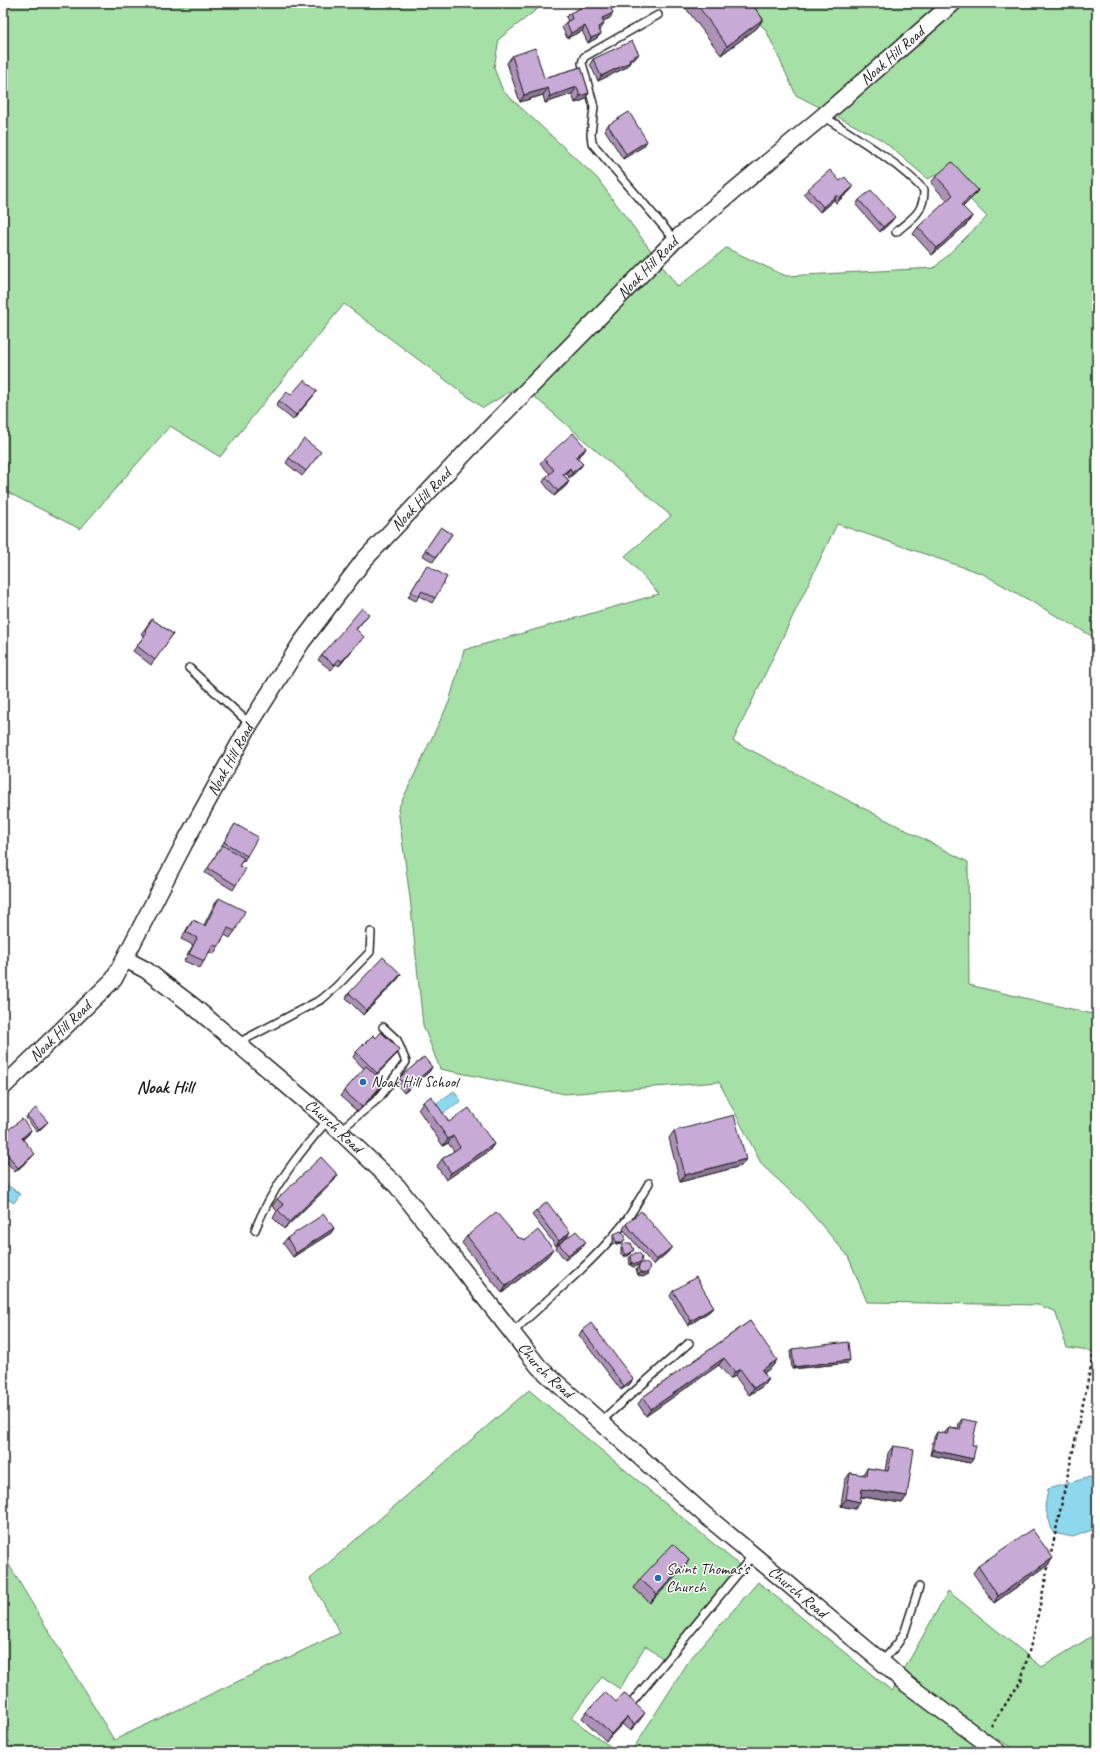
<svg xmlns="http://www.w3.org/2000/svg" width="1100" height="1755" font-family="Caveat,sans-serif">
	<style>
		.green { fill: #a5e0a6; stroke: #607e61 }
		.water { fill: #8ed8ee; stroke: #608d9a }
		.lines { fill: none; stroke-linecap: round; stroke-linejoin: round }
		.service-casing { stroke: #1c1c1c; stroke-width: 10 }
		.tertiary-casing { stroke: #1c1c1c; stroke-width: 19 }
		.path { stroke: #1c1c1c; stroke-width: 2.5; stroke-dasharray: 3 3; stroke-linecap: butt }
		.service { stroke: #fff; stroke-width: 7 }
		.tertiary { stroke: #fff; stroke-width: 16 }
		.wall { fill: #ac92b8; stroke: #1c1c1c }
		.shaded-wall { fill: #8c7796; stroke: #1c1c1c }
		.building { fill: #c8aad6; stroke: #1c1c1c }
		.poi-dot { fill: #1f6fb2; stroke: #fff; stroke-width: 1.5 }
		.labels { text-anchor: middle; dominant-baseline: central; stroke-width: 3; stroke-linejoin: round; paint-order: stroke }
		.street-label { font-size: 16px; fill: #1c1c1c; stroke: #fff }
		.poi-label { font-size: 16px; fill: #1c1c1c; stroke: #fff; text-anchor: start }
		.quarter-label { font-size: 18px; font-weight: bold; fill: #1c1c1c; stroke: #fff }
	</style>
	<rect width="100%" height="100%" fill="#fff"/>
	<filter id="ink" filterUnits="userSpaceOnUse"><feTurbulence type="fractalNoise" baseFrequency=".025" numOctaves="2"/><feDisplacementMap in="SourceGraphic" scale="8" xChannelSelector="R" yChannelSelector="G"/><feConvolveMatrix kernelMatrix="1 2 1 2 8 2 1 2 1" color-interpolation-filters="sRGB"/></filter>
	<g filter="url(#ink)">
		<g class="green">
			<polygon points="3,3 545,3 499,39 494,68 503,91 597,178 678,287 726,248 786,276 934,268 987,217 943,171 928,179 882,140 796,95 766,30 738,3 1097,3 1097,639 983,574 837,524 733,741 968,862 969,985 1097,1015 1097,1352 1067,1348 1055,1311 1038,1305 867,1302 848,1256 800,1200 762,1165 719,1082 565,1094 440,1069 423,1025 410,898 398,809 449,702 464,650 659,594 625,556 671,516 521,385 483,408 344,304 220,457 170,426 80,529 5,491 3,493"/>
			<polygon points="529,1390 744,1569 665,1660 645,1646 620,1689 602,1677 571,1718 618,1752 3,1752 3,1555 114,1740 340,1633 310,1579"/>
			<polygon points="758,1582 892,1691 948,1591 1042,1667 1097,1633 1097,1752 1019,1752 997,1739 987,1752 631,1752 690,1659"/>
		</g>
		<g class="water">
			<polygon points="454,1091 461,1101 441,1115 434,1105"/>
			<polygon points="3,1182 20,1194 14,1203 3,1196"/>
			<polygon points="1097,1475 1097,1528 1073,1537 1053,1533 1045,1507 1048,1489"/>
		</g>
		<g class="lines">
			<g class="service-casing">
				<g id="service">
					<polyline points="658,15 584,57 582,63 594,107 591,134 592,143 675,240"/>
					<path d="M823,116C858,139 895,160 924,190C924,213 912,218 896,232"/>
					<polyline points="189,668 250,724"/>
					<polyline points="238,1043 322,999 336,987 370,952 371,932"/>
					<polyline points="339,1131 379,1098 406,1062 397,1040 383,1027"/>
					<path d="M255,1230C271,1189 299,1153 328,1120"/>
					<path d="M512,1333C551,1295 595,1262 628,1218C635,1207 642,1195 649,1183"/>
					<polyline points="600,1422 689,1343"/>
					<polyline points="882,1662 898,1643 905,1631 919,1587"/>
					<polyline points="634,1700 753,1555"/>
				</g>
			</g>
			<g class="tertiary-casing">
				<g id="tertiary">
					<path id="s1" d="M125,959L146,970L193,1006L328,1120L397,1186L539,1367L705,1515L882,1662L904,1682L998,1752"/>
					<path id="s2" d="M3,1087L114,979L184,844L250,724L301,643L364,560L468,450L675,240L823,116L953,3"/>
				</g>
			</g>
			<polyline class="path" points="991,1726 1021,1681 1034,1633 1097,1338"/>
			<use href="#service" class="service"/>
			<use href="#tertiary" class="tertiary"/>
		</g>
		<g class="wall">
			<polygon points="682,3 751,3 763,19 757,28 721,55"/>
			<polygon points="601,8 610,18 603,21 601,29 599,30 601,34 597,38 588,43 582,31 567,38 562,27 566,22 568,21 566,17 570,13"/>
			<polygon points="512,56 544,78 581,67 589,93 584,100 575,103 572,94 545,103 543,95 520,102 507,63"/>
			<polygon points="593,59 635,59 630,61 630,62 627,67 598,81 590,64"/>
			<polygon points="608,125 644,146 623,159 605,130"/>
			<polygon points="936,176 978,190 973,197 963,207 972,216 967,224 932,255 913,234 918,227 947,201 931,183"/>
			<polygon points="840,181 853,187 850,191 836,203 834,200 820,212 804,194 808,189"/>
			<polygon points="859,200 891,222 880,232 856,205"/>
			<polygon points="314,395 293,420 276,406 279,401"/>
			<polygon points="586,448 583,453 577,458 583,464 579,469 569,478 567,473 564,475 569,481 566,486 554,496 543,482 546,477 550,474 540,463 544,459"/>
			<polygon points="317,457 302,476 286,463 289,458"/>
			<polygon points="441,527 452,534 433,562 422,555"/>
			<polygon points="427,565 435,598 432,603 419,596 416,601 408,597"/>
			<polygon points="369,614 356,630 364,637 360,641 339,666 336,664 331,670 318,660 322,655"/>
			<polygon points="152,619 173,634 151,665 133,651 144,636 141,634"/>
			<polygon points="235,824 247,856 244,861 243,860 239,866 236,885 233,890 205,873"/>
			<polygon points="219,898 235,931 230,938 225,935 218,947 214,954 209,952 204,961 200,968 184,961 193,945 181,939 188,927 193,920 204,925 214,905"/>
			<polygon points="401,974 398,979 363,1015 346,998 349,993"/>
			<polygon points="376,1038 400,1050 396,1055 376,1075 379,1078 377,1081 379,1090 358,1112 340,1096 344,1091 364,1069 353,1057 356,1052"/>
			<polygon points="432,1067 429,1072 404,1093 396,1083 399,1078"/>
			<polygon points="423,1102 449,1122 494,1144 489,1151 446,1180 437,1166 442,1159 454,1151 448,1143 443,1146 418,1109"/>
			<polygon points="27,1116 48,1122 46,1124 37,1132 26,1118"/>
			<polygon points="31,1130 28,1135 23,1139 31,1158 15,1172 4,1159 3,1160 3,1134"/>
			<polygon points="674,1131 746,1159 741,1166 680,1182 669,1138"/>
			<polygon points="338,1175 333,1182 284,1229 273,1218 277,1211 272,1206 277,1199"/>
			<polygon points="536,1211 567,1237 556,1246 532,1215"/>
			<polygon points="626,1224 668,1252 653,1265 623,1229"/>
			<polygon points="334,1228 331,1233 293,1257 283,1243 287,1238"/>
			<polygon points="614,1234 625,1239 621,1244 616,1245 613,1242 613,1237"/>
			<polygon points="467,1236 517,1237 548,1256 502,1293 462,1243"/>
			<polygon points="559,1244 582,1247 565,1260 556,1248"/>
			<polygon points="622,1246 632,1253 628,1256 624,1256 621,1254 621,1248"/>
			<polygon points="631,1256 641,1262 639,1265 634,1267 630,1265 629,1258"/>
			<polygon points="640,1264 648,1272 647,1275 642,1277 638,1275 636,1270"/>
			<polygon points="673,1291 710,1311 688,1326 670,1296"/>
			<polygon points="750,1321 772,1367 764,1373 768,1379 763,1386 749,1395 735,1376 730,1379 719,1365 646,1416 638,1404 643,1397"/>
			<polygon points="582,1330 630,1384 621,1390 579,1335"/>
			<polygon points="792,1349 848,1363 792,1369 790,1351"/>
			<polygon points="962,1419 972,1445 973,1459 970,1463 930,1455 934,1437 937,1432 945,1434 945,1432 949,1428 958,1429 959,1423"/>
			<polygon points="893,1446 907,1496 902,1503 861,1497 855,1509 841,1506 845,1480 850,1473 862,1475 867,1468 885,1471 888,1453"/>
			<polygon points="689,1560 683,1569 650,1603 634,1588 640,1579"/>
			<polygon points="1048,1565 994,1603 973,1573 978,1566"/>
			<polygon points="616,1702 640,1720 630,1731 622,1724 606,1741 582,1718 587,1711"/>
		</g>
		<g class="shaded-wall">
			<polygon points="613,13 610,18 598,23 602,18"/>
			<polygon points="763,19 757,28 721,55 727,46"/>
			<polygon points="604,24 601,29 594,32 598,27"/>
			<polygon points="585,26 582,31 567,38 571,33"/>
			<polygon points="601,34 597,38 588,43 591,38"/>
			<polygon points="639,54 635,59 625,63 629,59"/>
			<polygon points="630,62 627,67 598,81 601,76"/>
			<polygon points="577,87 572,94 545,103 550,96"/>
			<polygon points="548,88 543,95 520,102 524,95"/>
			<polygon points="589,93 584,100 575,103 580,96"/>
			<polygon points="647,141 644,146 623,159 626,154"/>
			<polygon points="853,187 850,191 836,203 840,198"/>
			<polygon points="978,190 973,197 957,212 961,205"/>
			<polygon points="837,195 834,200 820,212 823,207"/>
			<polygon points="972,216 967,224 932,255 937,248"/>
			<polygon points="895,217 891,222 880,232 883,227"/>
			<polygon points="317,391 314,395 293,420 296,415"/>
			<polygon points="586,448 583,453 573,461 576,457"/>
			<polygon points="583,464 579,469 569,478 572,473"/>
			<polygon points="570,468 567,473 560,479 563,474"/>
			<polygon points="569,481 566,486 554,496 558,491"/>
			<polygon points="364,637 360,641 339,666 342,661"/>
			<polygon points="401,974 398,979 363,1015 367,1010"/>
			<polygon points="400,1050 396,1055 374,1078 377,1073"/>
			<polygon points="432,1067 429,1072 404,1093 408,1088"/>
			<polygon points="382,1085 379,1090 358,1112 362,1107"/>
			<polygon points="48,1122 46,1124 37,1132 39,1129"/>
			<polygon points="31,1130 28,1135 18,1143 22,1138"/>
			<polygon points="453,1136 448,1143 443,1146 448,1139"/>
			<polygon points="494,1144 489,1151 446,1180 451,1173"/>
			<polygon points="35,1154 31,1158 15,1172 18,1168"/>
			<polygon points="746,1159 741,1166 680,1182 685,1175"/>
			<polygon points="338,1175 333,1182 284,1229 289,1222"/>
			<polygon points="334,1228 331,1233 293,1257 296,1253"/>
			<polygon points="570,1232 567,1237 556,1246 559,1241"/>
			<polygon points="586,1242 582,1247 565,1260 568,1255"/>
			<polygon points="617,1242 623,1242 621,1244 616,1245"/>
			<polygon points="672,1247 668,1252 653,1265 656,1260"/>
			<polygon points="553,1249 548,1256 502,1293 506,1286"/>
			<polygon points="634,1250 628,1256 624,1256 625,1254"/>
			<polygon points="641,1262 639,1265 634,1267 630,1265 632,1263"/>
			<polygon points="648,1272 647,1275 642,1277 638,1275 640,1273"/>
			<polygon points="714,1307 710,1311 688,1326 691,1321"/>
			<polygon points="724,1358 719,1365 646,1416 651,1409"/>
			<polygon points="777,1360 772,1367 757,1378 762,1370"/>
			<polygon points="850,1360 848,1363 792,1369 794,1367"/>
			<polygon points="740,1369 735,1376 730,1379 735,1372"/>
			<polygon points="633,1379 630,1384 621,1390 624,1386"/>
			<polygon points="768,1379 763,1386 749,1395 754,1388"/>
			<polygon points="933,1450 973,1459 970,1463 930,1455"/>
			<polygon points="862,1489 907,1496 902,1503 857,1496"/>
			<polygon points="846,1499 860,1502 855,1509 841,1506"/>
			<polygon points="1053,1558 1048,1565 994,1603 998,1596"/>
			<polygon points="689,1560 683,1569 650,1603 657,1594"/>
			<polygon points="645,1713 640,1720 630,1731 634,1724"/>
			<polygon points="627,1717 622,1724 606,1741 611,1734"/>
		</g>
		<g class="building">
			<polygon points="591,3 599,3 601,8 609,4 613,13 602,18 604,24 598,27 601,34 591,38 585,26 571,33 566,22 572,19 570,13"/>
			<polygon points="696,3 751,3 763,19 727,46"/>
			<polygon points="632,41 639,54 629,59 630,62 601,76 593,59"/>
			<polygon points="535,48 544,78 581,67 589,93 580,96 577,87 550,96 548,88 524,95 512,56"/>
			<polygon points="629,112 647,141 626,154 608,125"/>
			<polygon points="952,162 978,190 961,205 972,216 937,248 918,227 953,195 936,176"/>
			<polygon points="830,170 840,181 845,177 853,187 840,198 837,195 823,207 808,189"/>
			<polygon points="871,190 895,217 883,227 859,200"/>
			<polygon points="304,380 317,391 296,415 279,401 287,392 291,395"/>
			<polygon points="573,433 586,448 576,457 583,464 572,473 570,468 563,474 569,481 558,491 546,477 554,470 544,459"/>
			<polygon points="304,439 321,452 306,471 289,458"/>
			<polygon points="441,527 452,534 436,557 425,550"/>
			<polygon points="427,565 447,577 435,598 422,591 419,596 411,592"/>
			<polygon points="362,608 369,614 356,629 364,637 342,661 339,659 334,665 322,655"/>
			<polygon points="152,619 173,634 155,660 137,646 147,632 145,630"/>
			<polygon points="235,824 258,837 247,856 224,842"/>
			<polygon points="222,845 244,858 239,866 246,869 236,885 208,868"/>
			<polygon points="219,898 245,911 235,931 228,928 218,947 213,945 204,961 189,954 197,938 186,932 193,920 205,926"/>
			<polygon points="383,957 401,974 367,1010 349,993"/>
			<polygon points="381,1032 400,1050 377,1073 356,1052 373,1035 376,1038"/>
			<polygon points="424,1057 432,1067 408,1088 399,1078"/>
			<polygon points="366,1066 379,1078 377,1081 382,1085 362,1107 344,1091"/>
			<polygon points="431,1096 449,1122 469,1108 494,1144 451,1173 442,1159 460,1147 453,1136 448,1139 423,1102"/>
			<polygon points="36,1108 48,1122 39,1129 27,1116"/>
			<polygon points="734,1115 746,1159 685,1175 674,1131"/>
			<polygon points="22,1119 31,1130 22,1138 35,1154 18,1168 7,1154 3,1158 3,1134"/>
			<polygon points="321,1157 338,1175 289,1222 278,1210 284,1205 277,1199"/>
			<polygon points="547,1202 570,1232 559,1241 536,1211"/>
			<polygon points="641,1211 672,1247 656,1260 626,1224"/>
			<polygon points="496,1212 517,1237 526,1240 538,1230 553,1249 506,1286 467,1236"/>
			<polygon points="324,1214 334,1228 296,1253 287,1238"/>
			<polygon points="576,1231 586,1242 568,1255 559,1244"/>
			<polygon points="621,1231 625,1235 625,1239 623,1242 617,1242 615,1240 614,1234"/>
			<polygon points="625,1243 631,1243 634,1250 629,1254 625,1254 623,1251 622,1246"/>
			<polygon points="635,1253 639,1253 642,1256 641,1262 635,1264 632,1263 631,1256"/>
			<circle cx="644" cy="1268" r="5.5"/>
			<polygon points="696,1277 714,1307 691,1321 673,1291"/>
			<polygon points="750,1321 777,1360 762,1370 768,1379 754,1388 740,1369 735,1372 724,1358 651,1409 643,1397"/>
			<polygon points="591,1323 633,1379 624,1386 582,1330"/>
			<polygon points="848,1342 850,1360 794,1367 792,1349"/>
			<polygon points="962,1419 977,1422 972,1445 976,1445 973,1459 933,1450 937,1432 947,1434 949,1428 960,1430"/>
			<polygon points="893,1446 914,1449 907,1496 862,1489 860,1502 846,1499 850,1473 866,1475 867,1468 888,1471"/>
			<polygon points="1032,1529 1053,1558 998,1596 978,1566"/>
			<polygon points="673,1544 689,1560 657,1594 640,1579"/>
			<polygon points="606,1692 616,1702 624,1693 645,1713 634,1724 627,1717 611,1734 587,1711"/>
		</g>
	</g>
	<g class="poi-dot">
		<circle cx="363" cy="1082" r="4"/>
		<circle cx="658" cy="1578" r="4"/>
	</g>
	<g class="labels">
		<g class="street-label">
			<text stroke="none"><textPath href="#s2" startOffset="1375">Noak Hill Road</textPath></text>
			<text stroke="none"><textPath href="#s2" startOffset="1051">Noak Hill Road</textPath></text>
			<text stroke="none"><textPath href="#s2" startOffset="727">Noak Hill Road</textPath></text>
			<text stroke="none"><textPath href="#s2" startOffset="403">Noak Hill Road</textPath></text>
			<text stroke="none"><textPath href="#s2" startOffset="80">Noak Hill Road</textPath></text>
			<text stroke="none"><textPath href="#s1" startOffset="268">Church Road</textPath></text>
			<text stroke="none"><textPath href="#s1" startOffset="592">Church Road</textPath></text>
			<text stroke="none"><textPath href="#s1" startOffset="928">Church Road</textPath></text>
		</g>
		<g class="poi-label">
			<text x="371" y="1082">Noak Hill School</text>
			<text x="666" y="1569">Saint Thomas's<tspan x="666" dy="18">Church</tspan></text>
		</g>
		<g class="quarter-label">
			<text x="165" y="1087">Noak Hill</text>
		</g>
	</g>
	<rect width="1100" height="1755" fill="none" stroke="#fff" stroke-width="16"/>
	<rect x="8" y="8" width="1084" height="1739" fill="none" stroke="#1c1c1c" stroke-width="1.5" filter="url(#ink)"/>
</svg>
